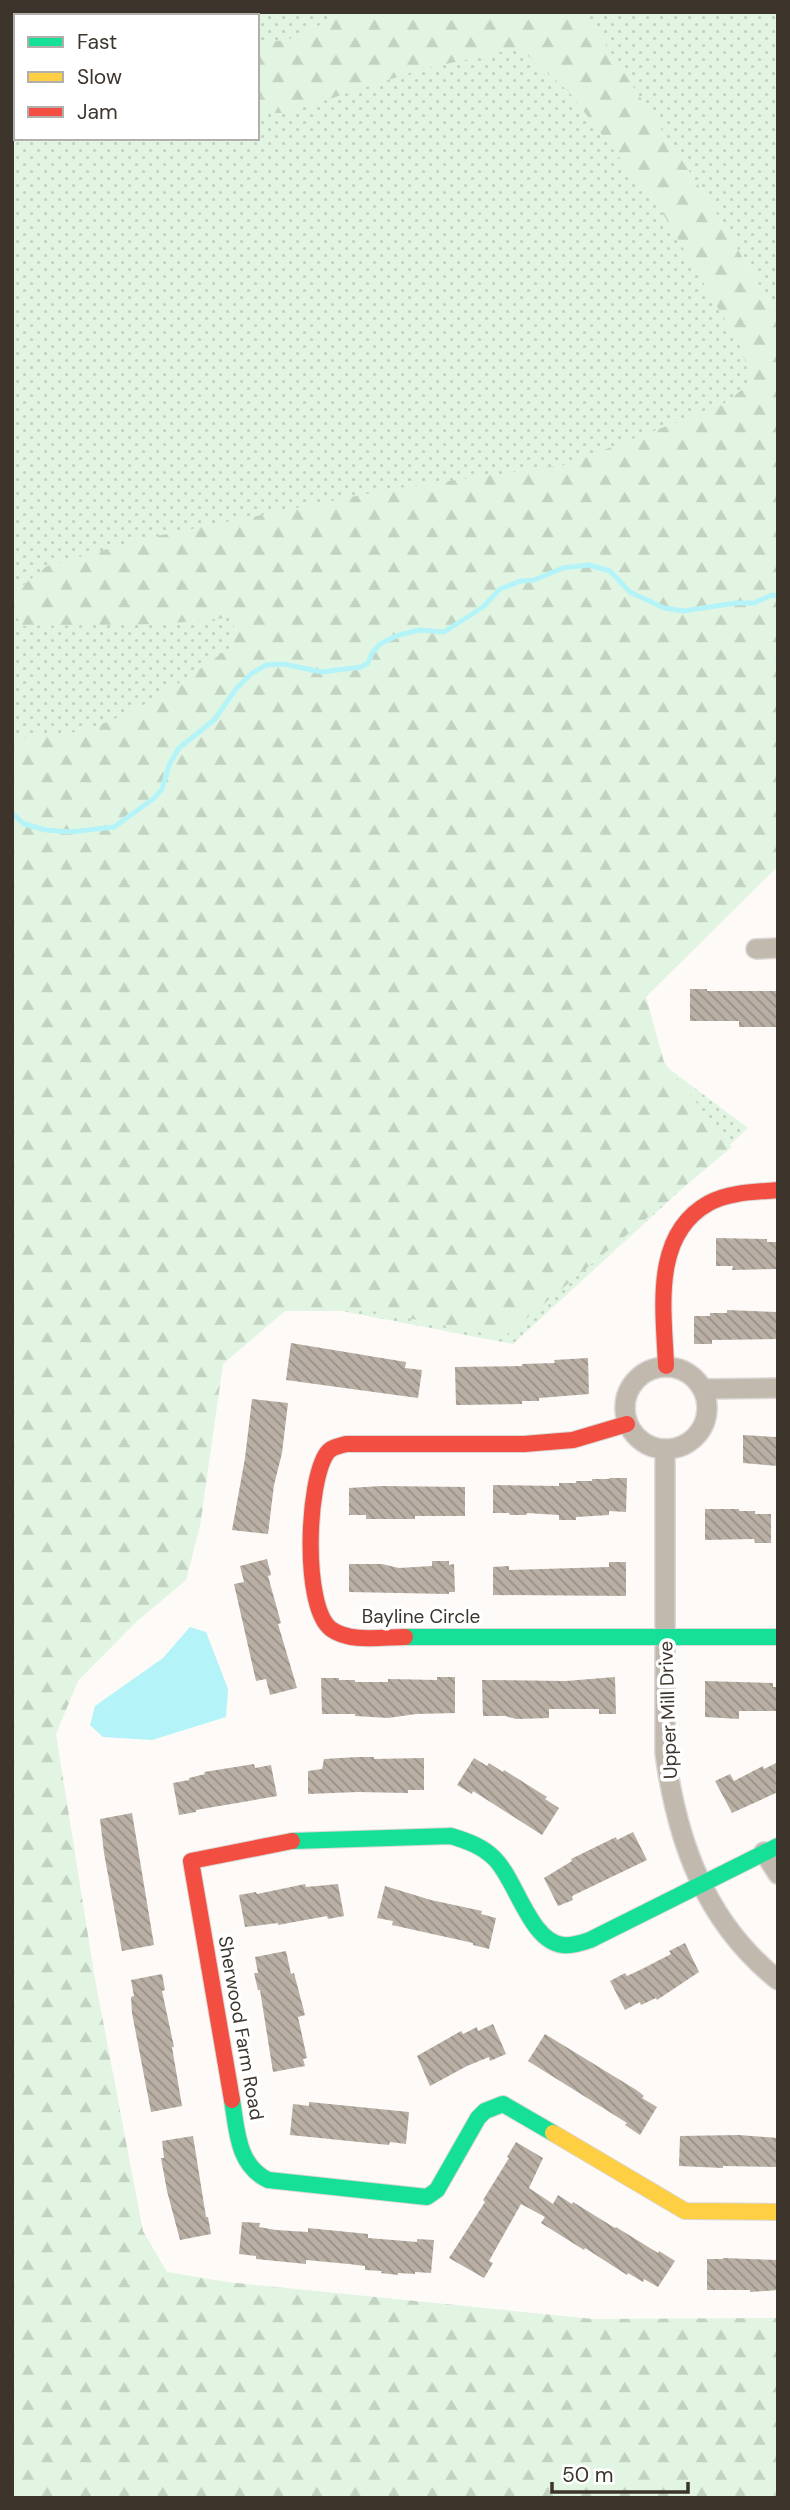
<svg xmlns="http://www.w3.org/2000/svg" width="790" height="2510" font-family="'DM Sans',sans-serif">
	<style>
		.grass { fill: url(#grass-dots); fill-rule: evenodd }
		.forest { fill: url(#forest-firs) }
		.water { fill: #b4f4f9 }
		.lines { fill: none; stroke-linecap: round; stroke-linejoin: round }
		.stream { stroke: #b4f4f9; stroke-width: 5 }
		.building { fill: url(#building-back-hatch) }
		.street-casing { stroke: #dad7d4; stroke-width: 22 }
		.fast-casing { stroke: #dad7d4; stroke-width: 18 }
		.slow-casing { stroke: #dad7d4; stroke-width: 18 }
		.jam-casing { stroke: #dad7d4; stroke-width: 18 }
		.street { stroke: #c2b9ae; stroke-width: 19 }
		.fast { stroke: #16e098; stroke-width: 16 }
		.slow { stroke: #ffcf43; stroke-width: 16 }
		.jam { stroke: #f24e42; stroke-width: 16 }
		.labels { text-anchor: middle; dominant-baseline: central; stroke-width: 7; stroke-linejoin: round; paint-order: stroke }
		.street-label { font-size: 19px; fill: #3d352c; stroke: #fff }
	</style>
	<defs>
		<pattern id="grass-dots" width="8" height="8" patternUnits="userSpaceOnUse" patternTransform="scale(1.75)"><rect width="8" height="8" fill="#e2f5e2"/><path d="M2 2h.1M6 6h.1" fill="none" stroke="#c3d3c2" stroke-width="1.8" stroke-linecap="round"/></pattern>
		<pattern id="forest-firs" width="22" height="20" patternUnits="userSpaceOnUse" patternTransform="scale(1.75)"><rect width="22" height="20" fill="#e2f5e2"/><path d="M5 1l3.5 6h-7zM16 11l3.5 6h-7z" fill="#c3d3c2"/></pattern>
		<pattern id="building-back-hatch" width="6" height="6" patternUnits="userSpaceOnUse" patternTransform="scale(1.75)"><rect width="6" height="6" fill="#b9afa4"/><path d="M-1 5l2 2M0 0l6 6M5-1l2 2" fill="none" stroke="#988f86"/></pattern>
	</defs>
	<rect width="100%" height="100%" fill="#fdfaf8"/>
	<path class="grass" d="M12,12H778V317L710,203L676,152L662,146L778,332L608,1023L748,1128L513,1344L68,1258L22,1599L147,2276L778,2498H12ZM16,16H257V138H16Z"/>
	<g class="forest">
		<path d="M348,12H584L710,203L778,317V866L646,997L664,1062L732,1147L504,1337L372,1311H285L223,1364L200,1526L186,1580L135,1623L78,1681L56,1734L95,1979L143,2231L167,2272L227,2282L593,2319L778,2318V2498H12V737C101,742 161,697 229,648L236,617L164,624L23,626L12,611V594L47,566L147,538L391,489L564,465L722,405L752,382L739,344L665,217L569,92L519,48L419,70L286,113H257V40L285,41Z"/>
		<rect x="12" y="33" width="4" height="77"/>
	</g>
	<polygon class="water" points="190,1627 206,1632 228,1689 226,1717 152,1740 103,1737 90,1725 95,1706 163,1658"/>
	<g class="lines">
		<g class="stream">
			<polyline points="778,655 778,660"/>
			<polyline points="12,813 24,824 46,830 70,832 114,827 153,799 162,789 169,765 179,748 214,720 236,689 251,674 266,665 283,664 322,672 361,667 368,663 372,653 380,644 396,636 419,630 444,632 483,607 500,589 521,581 534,580 563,568 589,565 610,571 630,592 664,608 683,611 736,603 754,603 772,595 778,596"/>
		</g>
	</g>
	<g class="building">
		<polygon points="690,989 707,989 707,991 778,991 778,1027 739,1027 739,1021 690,1021"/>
		<polygon points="716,1238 767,1239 767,1242 778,1242 778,1269 732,1270 733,1266 716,1266"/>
		<polygon points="727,1310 777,1312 777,1339 712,1340 712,1344 694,1344 694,1316 710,1316 710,1313 727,1313"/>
		<polygon points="291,1343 406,1362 405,1368 422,1370 418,1398 286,1380"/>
		<polygon points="588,1358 589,1394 539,1398 539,1401 522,1401 522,1404 456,1405 455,1367 522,1366 522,1364 555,1363 554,1360"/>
		<polygon points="252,1399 288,1403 282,1453 274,1485 268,1534 232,1530 245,1458"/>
		<polygon points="743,1435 776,1437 778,1441 778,1466 743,1463"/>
		<polygon points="609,1478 627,1478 626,1512 609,1511 609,1515 576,1517 576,1520 559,1520 559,1515 527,1513 526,1515 510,1515 509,1513 493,1513 493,1485 559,1486 559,1483 576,1483 576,1481 592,1481 592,1479 609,1479"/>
		<polygon points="382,1486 465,1487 465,1516 415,1516 415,1519 366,1519 366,1515 349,1515 349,1488"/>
		<polygon points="705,1509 739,1509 739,1511 755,1511 755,1514 771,1514 771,1543 755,1543 754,1539 705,1540"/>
		<polygon points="267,1559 271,1575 268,1576 281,1623 278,1624 297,1688 270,1695 266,1679 256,1681 234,1584 244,1582 240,1566"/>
		<polygon points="432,1561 449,1561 449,1565 454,1564 455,1592 449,1592 449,1594 349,1592 349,1564 382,1564 399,1568 432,1566"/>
		<polygon points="609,1562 626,1562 626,1596 493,1595 493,1567 509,1566 509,1570 609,1567"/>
		<polygon points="437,1677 455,1677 455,1713 416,1714 388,1718 355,1716 355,1714 322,1714 321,1678 339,1678 339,1680 355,1680 355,1682 388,1682 388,1679 437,1680"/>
		<polygon points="615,1677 616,1714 599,1714 599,1709 549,1709 549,1718 516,1719 505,1716 483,1716 482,1680 566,1681"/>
		<polygon points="705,1681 773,1683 773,1687 778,1687 778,1711 739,1711 739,1719 705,1717"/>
		<polygon points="358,1757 374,1757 374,1759 424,1758 424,1790 408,1790 408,1793 358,1792 308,1794 308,1771 322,1769 324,1759"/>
		<polygon points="474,1758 487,1766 489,1763 503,1772 504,1770 547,1797 545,1799 559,1808 542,1835 473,1791 472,1794 457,1785"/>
		<polygon points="778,1762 778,1792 732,1813 715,1781 730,1774 734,1781 763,1766 764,1769"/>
		<polygon points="254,1764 255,1768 271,1765 277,1796 196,1810 196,1812 179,1815 173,1783 189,1780 189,1778 205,1774 204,1772"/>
		<polygon points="132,1813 154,1945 122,1951 104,1853 100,1819"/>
		<polygon points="633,1832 647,1860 572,1896 573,1900 558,1906 544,1878 572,1861 571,1859 616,1837 617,1840"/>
		<polygon points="305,1884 306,1887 338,1884 344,1916 328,1919 327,1916 278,1925 278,1923 245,1927 239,1895 256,1892 257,1894"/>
		<polygon points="385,1886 431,1900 482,1911 481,1914 496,1918 489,1949 473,1945 473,1943 392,1925 393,1921 377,1918"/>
		<polygon points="685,1943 699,1972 657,2000 656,1998 641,2005 640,2002 625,2010 610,1981 625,1973 627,1976 642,1969 671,1954 669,1951"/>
		<polygon points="286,1951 291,1974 294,1973 305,2015 298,2017 307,2058 303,2059 305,2066 273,2072 260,1990 258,1990 254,1973 258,1973 255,1957"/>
		<polygon points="162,1974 165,1990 162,1991 174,2047 172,2047 182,2106 151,2112 132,2013 131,1997 134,1996 131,1980"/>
		<polygon points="493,2024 506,2054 490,2061 489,2057 467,2066 430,2086 417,2056 461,2031 463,2034 477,2027 478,2031"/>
		<polygon points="545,2034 638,2091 644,2096 642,2098 657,2107 640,2135 625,2125 627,2123 528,2061"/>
		<polygon points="309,2102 409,2112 406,2144 390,2142 389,2145 290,2135 293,2104 309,2106"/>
		<polygon points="739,2135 778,2138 778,2167 723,2166 723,2168 679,2166 680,2136"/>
		<polygon points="193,2136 206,2217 208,2217 211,2234 180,2240 167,2191 161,2158 164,2158 162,2141"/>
		<polygon points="516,2142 543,2158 529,2188 553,2204 558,2195 572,2204 573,2202 615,2228 616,2227 658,2253 659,2251 675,2261 658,2287 644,2279 643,2282 628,2273 627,2275 585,2248 584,2250 541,2223 545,2217 521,2204 489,2261 493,2263 484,2278 449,2258 485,2202 483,2200 509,2158 507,2157"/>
		<polygon points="242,2222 260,2223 259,2227 276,2230 308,2232 308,2228 368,2234 368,2238 417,2242 417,2239 434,2240 431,2273 415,2272 415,2274 398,2273 398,2275 381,2273 382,2271 365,2270 365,2266 349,2264 306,2260 306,2264 256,2259 256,2256 239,2254"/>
		<polygon points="723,2258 778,2260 778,2290 750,2292 750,2290 707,2290 707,2259 723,2259"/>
	</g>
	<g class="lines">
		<g class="street-casing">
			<g id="street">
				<polyline points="756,949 778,948"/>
				<circle cx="666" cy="1408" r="41"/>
				<polyline points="703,1389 778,1388"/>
				<path d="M665,1449V1753C677,1841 705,1922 778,1980"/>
				<polyline points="764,1852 778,1874"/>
			</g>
		</g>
		<g class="fast-casing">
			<g id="fast">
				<polyline points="405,1637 778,1637"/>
				<path d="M292,1841L451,1836C467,1841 482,1846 494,1858C516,1879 530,1942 563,1945C572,1946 581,1943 590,1940L778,1846"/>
				<path d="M232,2100C237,2130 237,2165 268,2180L427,2197L437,2190L478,2118L485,2111L503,2104L553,2133"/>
			</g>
		</g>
		<g class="slow-casing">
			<polyline id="slow" points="553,2133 685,2211 778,2212"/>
		</g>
		<g class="jam-casing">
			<g id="jam">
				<path d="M666,1366C664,1311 651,1235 709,1203C729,1192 756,1192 778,1190"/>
				<path d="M405,1637C382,1637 350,1643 331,1629C302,1607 307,1481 327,1453C331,1447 339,1446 346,1444H524L573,1440L627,1424"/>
				<polyline points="232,2100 191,1861 292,1841"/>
			</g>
		</g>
		<use href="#street" class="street"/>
		<use href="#fast" class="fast"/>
		<use href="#slow" class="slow"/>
		<use href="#jam" class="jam"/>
	</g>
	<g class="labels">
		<g class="street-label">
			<text x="421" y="1616">Bayline Circle</text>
			<text transform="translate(668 1710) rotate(-92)">Upper Mill Drive</text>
			<text transform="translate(241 2028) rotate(80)">Sherwood Farm Road</text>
		</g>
	</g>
	<rect width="790" height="2510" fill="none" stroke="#3d352c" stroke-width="28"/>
	<rect x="14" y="14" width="245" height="126" fill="#ffffff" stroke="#b1aeab" stroke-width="2"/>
	<rect x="28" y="37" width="35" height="10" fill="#16e098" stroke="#b1aeab" stroke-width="2"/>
	<text x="77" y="49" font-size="21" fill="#3d352c">Fast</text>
	<rect x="28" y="72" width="35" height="10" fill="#ffcf43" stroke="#b1aeab" stroke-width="2"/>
	<text x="77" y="84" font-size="21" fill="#3d352c">Slow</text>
	<rect x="28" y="107" width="35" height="10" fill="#f24e42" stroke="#b1aeab" stroke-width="2"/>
	<text x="77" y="119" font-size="21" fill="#3d352c">Jam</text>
	<path d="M552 2482v10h136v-10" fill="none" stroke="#3d352c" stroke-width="3.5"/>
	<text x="562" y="2482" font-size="21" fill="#3d352c" stroke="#ffffff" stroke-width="5" paint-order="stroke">50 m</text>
</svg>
